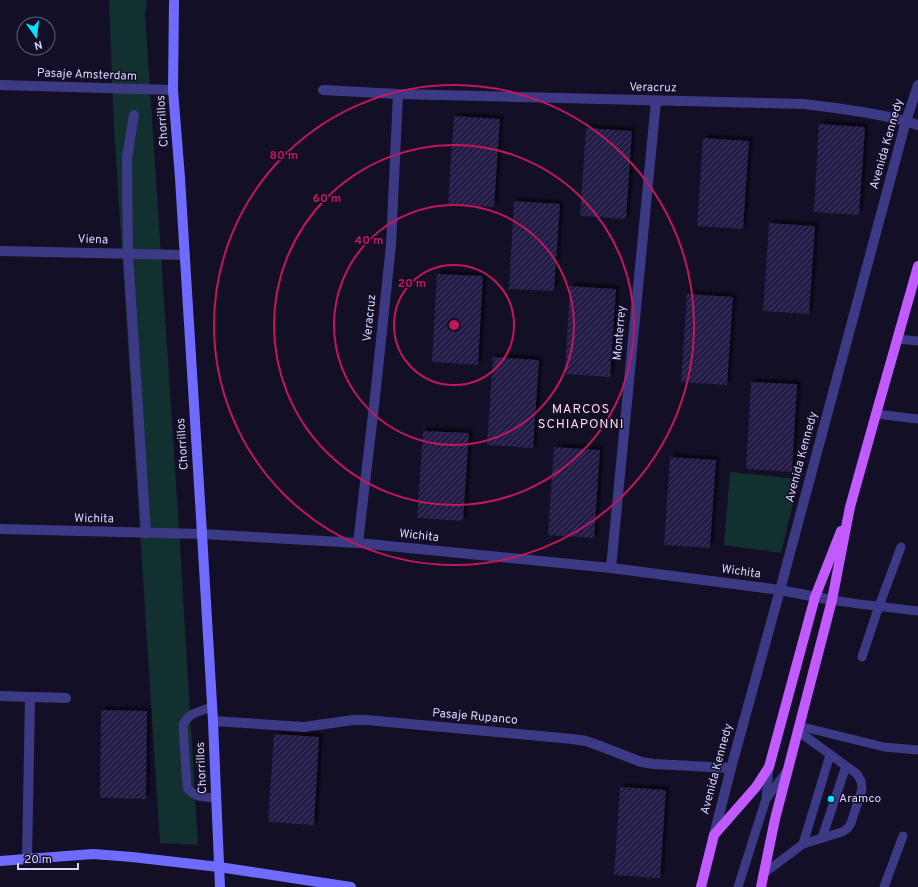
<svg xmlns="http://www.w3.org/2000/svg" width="918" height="887" font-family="Overpass,sans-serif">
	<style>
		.park { fill: #12302f }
		.building { fill: url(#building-hatch); filter: url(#shadow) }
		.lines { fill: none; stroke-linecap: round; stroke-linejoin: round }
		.lane { stroke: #3d3a85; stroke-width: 9 }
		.street { stroke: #3d3a85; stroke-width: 10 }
		.secondary { stroke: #6f6bff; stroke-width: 10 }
		.primary { stroke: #c25bff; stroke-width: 10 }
		.ring { fill: none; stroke: #c2185b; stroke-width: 2 }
		.poi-dot { fill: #00e5ff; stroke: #130f26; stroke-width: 1.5 }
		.labels { text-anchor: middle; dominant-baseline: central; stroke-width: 3; stroke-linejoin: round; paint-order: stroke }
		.street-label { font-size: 12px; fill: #d9d4ff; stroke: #130f26 }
		.poi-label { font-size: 12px; fill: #d9d4ff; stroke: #130f26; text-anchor: start }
		.neighbourhood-label { font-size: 13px; letter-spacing: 1px; fill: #ffd6f0; stroke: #130f26 }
		.centre { fill: #c2185b; stroke: #130f26; stroke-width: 2 }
		.ring-label { font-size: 12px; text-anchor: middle; font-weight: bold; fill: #c2185b; stroke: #130f26; stroke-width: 3; stroke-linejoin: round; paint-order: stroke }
	</style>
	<defs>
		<pattern id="building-hatch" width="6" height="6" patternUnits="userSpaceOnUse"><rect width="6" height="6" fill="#241b47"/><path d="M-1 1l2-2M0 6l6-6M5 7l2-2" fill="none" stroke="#433b63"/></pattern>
		<filter id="shadow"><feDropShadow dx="3.5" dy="-3.5" stdDeviation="1" flood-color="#0009"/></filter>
	</defs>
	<rect width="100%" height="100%" fill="#130f26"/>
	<g class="park">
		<polygon points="109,0 147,0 145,13 179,529 198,845 160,843 114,128"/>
		<polygon points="730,472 799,479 781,553 724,545"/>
	</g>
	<g class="building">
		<polygon points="454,116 500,119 494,207 448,204"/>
		<polygon points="819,124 865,127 859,215 814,212"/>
		<polygon points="586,128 632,131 626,219 580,216"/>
		<polygon points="703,138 749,141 743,229 697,226"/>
		<polygon points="514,201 560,204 554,291 509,289"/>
		<polygon points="769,223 815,226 809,314 763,311"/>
		<polygon points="437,274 483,276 478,365 432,362"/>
		<polygon points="570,286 616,289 610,377 565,374"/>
		<polygon points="687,294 733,297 727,385 681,382"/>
		<polygon points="493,357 539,360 533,448 487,445"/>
		<polygon points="751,382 797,384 792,472 746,469"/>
		<polygon points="423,431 469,433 463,521 417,518"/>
		<polygon points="554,447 600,450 594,538 548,535"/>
		<polygon points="670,457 716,460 710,548 664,545"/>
		<polygon points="101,710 147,711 146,799 100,798"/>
		<polygon points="274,734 319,737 314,825 268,822"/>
		<polygon points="620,787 666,790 660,878 614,875"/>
	</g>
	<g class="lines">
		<g class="lane">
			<polyline points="897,339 918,341"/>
			<polyline points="876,414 918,419"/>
			<polyline points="832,600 859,604 918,611"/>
			<polyline points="862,657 879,606 901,547"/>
			<path d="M212,707C199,712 189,712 183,725L187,787C193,798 205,797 216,798"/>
			<polyline points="799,726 884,747 918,750"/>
			<polyline points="766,799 787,771"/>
			<polyline points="822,838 846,766"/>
			<polyline points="803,844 830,755"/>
			<polyline points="763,874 803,844 842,832 848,828 851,823 862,789 861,781 857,774 798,731"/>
			<polyline points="738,887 766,799 769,767"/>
			<polyline points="884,887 903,836"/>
		</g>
		<g class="street">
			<polyline points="0,85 173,90"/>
			<path d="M323,90L398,94L804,104C842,109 881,113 918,125"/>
			<polyline points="134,115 127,158 127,172 128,254 146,533"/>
			<polyline points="0,251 185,255"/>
			<polyline points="0,529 202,534 358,543 611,568 780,590 832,600"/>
			<polyline points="358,543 375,397 391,245 398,94"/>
			<polyline points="611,568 656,101"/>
			<polyline points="0,696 66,698"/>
			<polyline points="213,721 304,727 353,720 367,720 572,739 586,741 600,746 641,762 654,764 731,768"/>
			<polyline points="714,835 731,768 780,590 906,121 918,85"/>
			<polyline points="27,859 30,697"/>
		</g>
		<g class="secondary">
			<polyline points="174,0 173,90 180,178 202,534 213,721 220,887"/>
			<polyline points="0,861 93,854 132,857 219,867 351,887"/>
		</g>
		<g class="primary">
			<polyline points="701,887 714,835 756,787 769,767 815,597 841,531"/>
			<polyline points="761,887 775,819 832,600 850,507 876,414 918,266"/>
		</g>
	</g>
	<g class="ring">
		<circle cx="454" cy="325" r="60"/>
		<circle cx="454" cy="325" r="120"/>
		<circle cx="454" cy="325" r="180"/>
		<circle cx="454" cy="325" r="240"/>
	</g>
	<circle class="poi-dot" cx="831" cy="799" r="4"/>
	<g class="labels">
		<g class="street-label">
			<text transform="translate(87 75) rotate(2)">Pasaje Amsterdam</text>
			<text transform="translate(653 88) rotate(1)">Veracruz</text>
			<text transform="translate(163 121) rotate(-94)">Chorrillos</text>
			<text transform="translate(887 144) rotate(-74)">Avenida Kennedy</text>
			<text transform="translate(93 240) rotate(2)">Viena</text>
			<text transform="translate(370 318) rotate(-84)">Veracruz</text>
			<text transform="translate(620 333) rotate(-85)">Monterrey</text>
			<text transform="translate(183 444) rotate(-94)">Chorrillos</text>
			<text transform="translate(802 457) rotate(-75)">Avenida Kennedy</text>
			<text transform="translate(94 519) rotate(1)">Wichita</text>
			<text transform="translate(419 536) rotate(6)">Wichita</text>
			<text transform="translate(741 572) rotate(8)">Wichita</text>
			<text transform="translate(475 717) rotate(5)">Pasaje Rupanco</text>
			<text transform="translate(202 768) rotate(-93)">Chorrillos</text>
			<text transform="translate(717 769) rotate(-75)">Avenida Kennedy</text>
		</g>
		<g class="poi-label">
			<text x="839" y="799">Aramco</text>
		</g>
		<g class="neighbourhood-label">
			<text x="581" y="410">MARCOS<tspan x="581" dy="15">SCHIAPONNI</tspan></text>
		</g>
	</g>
	<circle cx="454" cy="325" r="6" class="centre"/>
	<g class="ring-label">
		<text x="284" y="159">80 m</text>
		<text x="327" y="202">60 m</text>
		<text x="369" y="244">40 m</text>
		<text x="412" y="287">20 m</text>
	</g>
	<g transform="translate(36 36) rotate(166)"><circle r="19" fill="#130f26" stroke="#625e7d"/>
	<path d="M0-3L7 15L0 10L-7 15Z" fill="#00e5ff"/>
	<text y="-6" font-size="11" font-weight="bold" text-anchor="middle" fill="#d9d4ff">N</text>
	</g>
	<path d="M18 863v6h60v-6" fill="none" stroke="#d9d4ff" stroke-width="2"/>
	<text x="24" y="863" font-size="12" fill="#d9d4ff" stroke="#130f26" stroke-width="3" paint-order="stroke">20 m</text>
</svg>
